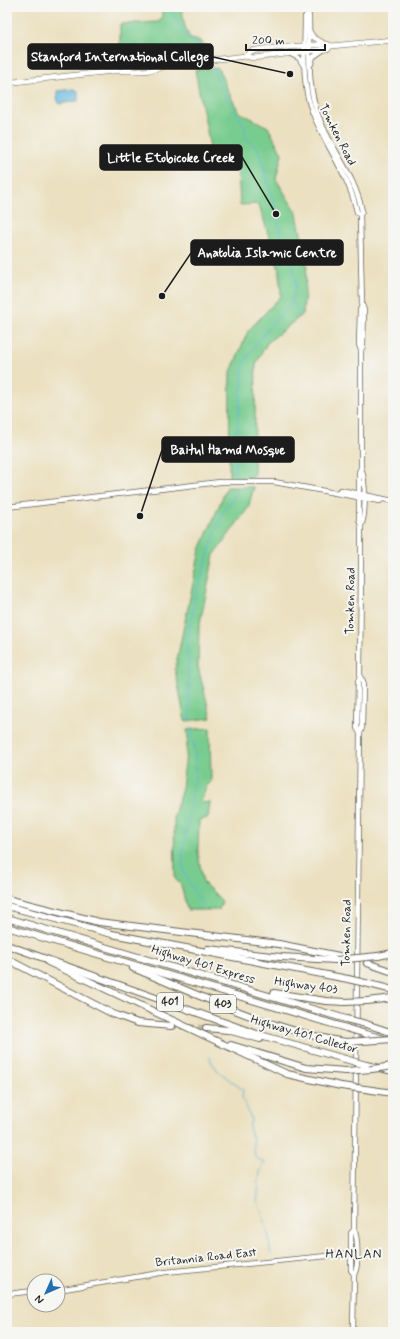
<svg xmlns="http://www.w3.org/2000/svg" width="400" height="1339" font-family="Mynerve,sans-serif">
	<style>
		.green { fill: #79cc8f; stroke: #4a7456 }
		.water { fill: #5db4da; stroke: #3c687b }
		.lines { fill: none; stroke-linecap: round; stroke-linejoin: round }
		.stream { stroke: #5db4da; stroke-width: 1 }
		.highway-tunnel { stroke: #c2b99f; stroke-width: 6; stroke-dasharray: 6 3; stroke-linecap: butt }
		.secondary-casing { stroke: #646155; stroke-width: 6 }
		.primary-casing { stroke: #646155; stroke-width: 6 }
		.highway-casing { stroke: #646155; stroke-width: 8 }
		.secondary { stroke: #fff; stroke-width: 4.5 }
		.primary { stroke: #fff; stroke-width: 5 }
		.highway { stroke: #fff; stroke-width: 6 }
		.highway-bridge-casing { stroke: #646155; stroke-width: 8; stroke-linecap: butt }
		.highway-bridge { stroke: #fff; stroke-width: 6 }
		.labels { text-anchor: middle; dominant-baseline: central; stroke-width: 4; stroke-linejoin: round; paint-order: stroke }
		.shield { fill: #f6f6f2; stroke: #5d5d5c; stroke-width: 1 }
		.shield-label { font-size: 11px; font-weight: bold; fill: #1c1c1c }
		.street-label { font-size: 12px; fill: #1c1c1c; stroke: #f6f6f2 }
		.neighbourhood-label { font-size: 13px; letter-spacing: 1px; fill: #1c1c1c; stroke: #f6f6f2 }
		.leader { fill: none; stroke: #1c1c1c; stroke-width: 1.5 }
		.callout-dot { fill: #1c1c1c; stroke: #f6f6f2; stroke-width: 1.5 }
		.callout { fill: #1c1c1c; stroke: #1c1c1c; stroke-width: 1.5 }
		.callout-label { font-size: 13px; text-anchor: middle; font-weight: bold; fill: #fff }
	</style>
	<rect width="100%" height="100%" fill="#f6f6f2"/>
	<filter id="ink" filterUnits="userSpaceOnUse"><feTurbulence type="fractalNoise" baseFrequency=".025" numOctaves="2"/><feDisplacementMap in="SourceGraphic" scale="8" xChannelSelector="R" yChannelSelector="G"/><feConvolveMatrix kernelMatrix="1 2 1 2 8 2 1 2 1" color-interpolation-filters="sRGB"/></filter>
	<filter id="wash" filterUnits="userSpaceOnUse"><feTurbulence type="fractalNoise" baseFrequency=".012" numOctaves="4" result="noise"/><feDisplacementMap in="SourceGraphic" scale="16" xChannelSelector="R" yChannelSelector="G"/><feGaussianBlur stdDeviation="0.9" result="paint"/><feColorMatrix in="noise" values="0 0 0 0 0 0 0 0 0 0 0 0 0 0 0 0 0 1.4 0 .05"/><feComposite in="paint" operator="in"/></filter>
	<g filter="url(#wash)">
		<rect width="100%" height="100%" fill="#ebe0c0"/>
		<g class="green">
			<path d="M162,7H182C183,18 184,29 191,39L199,40L210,52L120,63V24L158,22L162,19Z"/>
			<polygon points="218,68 231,97 239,112 268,127 282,154 276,179 297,214 307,265 303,314 267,343 256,364 254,477 229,479 230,374 248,331 281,296 279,270 259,204 240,205 237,156 212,157 195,70"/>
			<polygon points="227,487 254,487 248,508 214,555 199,628 198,667 211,718 185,721 175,669 200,550"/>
			<polygon points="210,728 211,782 207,784 201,803 210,802 208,818 199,820 198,853 203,882 222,901 219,910 187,910 181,885 175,879 174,816 182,788 188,736 187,730"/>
		</g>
		<polygon class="water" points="74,89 78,91 78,101 59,104 57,98 57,91"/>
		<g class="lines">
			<g class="stream">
				<path d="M169,7C173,19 182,26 186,38L198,43L208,57"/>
				<polyline points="210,62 227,99 245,127 247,139 257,148 262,159 285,249 293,267 296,285 292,300 258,341 244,363 235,450 236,477"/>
				<polyline points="292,301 299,314"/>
				<polyline points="190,721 187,642 196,592 222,513 237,493 237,490"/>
				<polyline points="191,728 195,752 195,778 182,855 184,872 203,907"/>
				<path d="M210,1057V1060L218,1071L243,1090L242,1097L249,1113L251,1120L249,1128L253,1139L254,1153L256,1158L265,1163C256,1172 260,1190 257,1201C263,1212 266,1226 269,1238C270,1243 269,1248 271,1254"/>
			</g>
		</g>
	</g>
	<g filter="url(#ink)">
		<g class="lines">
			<polyline class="highway-tunnel" points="171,1026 206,1028"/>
			<g class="secondary-casing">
				<g id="secondary">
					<path d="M307,7L309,17C310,51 306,88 320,120C333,152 355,176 362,211L360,215L362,305L360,310L359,345L361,350V468C366,480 366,514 361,526"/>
					<path d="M307,14L305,17C305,48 301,82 312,111C325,146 349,174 357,212L360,215"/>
					<polyline points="310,32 313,37 325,44"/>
					<polyline points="289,53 299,58 304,66"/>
					<polyline points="311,64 313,57 323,50"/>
					<polyline points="361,350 363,346 364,310 362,305"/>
					<polyline points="338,492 341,490 393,501"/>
					<polyline points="7,507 220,482 274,482 380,501 382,499"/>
					<polyline points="360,733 362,728 363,681 360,677"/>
					<polyline points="354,1274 351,1270 351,1233 354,1230"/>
					<polyline points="58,1290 166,1272 357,1253"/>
					<polyline points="7,1294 34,1291"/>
					<path d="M353,1332L354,1274C359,1268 358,1236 354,1230L360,733L357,728L358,681L360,677L361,569V526L359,519V472L361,468"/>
				</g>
			</g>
			<g class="primary-casing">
				<g id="primary">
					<polyline points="246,56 251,51 262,49 327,44 331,46"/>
					<path d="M124,70C133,63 155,61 166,65"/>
					<polyline points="7,79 14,82"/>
					<path d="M7,86L14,82L113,71C130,70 150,74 166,65L246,56L253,58L327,49L331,46L393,40"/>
				</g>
			</g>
			<g class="highway-casing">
				<g id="highway">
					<polyline points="7,899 99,922 279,944 344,957"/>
					<polyline points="7,906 112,934 348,979"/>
					<polyline points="7,918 346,1019"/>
					<polyline points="7,927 346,1028"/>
					<polyline points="7,945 257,1034 345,1059"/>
					<polyline points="208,949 281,957 336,960"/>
					<polyline points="378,956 393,953"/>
					<polyline points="7,959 113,1014 138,1023 171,1026"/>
					<polyline points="48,962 287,1074 341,1086"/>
					<polyline points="367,963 393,972"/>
					<path d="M133,968C199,995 276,1032 346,1042"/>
					<polyline points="365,983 393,990"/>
					<polyline points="274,993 326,1001 345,1002"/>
					<polyline points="367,1001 393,998"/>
					<polyline points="366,1024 393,1033"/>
					<polyline points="206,1028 228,1030 260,1039"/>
					<polyline points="366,1034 384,1039"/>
					<polyline points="231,1045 306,1068 346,1071"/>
					<polyline points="366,1065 393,1071"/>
					<polyline points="365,1089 393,1093"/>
				</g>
			</g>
			<use href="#secondary" class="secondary"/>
			<use href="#primary" class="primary"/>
			<use href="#highway" class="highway"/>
			<g class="highway-bridge-casing">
				<g id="highway-bridge">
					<polyline points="336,960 378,956"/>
					<polyline points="348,979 365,983"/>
					<polyline points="345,1002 367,1001"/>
					<polyline points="346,1019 366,1024"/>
					<polyline points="346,1028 366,1034"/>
					<polyline points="346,1042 393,1039"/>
					<polyline points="345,1059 366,1065"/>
					<polyline points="346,1071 372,1069 393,1066"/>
					<polyline points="341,1086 365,1089"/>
				</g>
			</g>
			<use href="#highway-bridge" class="highway-bridge"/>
		</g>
	</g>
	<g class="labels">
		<g class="shield">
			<rect x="157" y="993" width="26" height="18" rx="3"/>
			<rect x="210" y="995" width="26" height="18" rx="3"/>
		</g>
		<g class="shield-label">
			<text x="170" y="1002">401</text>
			<text x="223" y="1004">403</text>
		</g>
		<g class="street-label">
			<text transform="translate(337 135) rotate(63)">Tomken Road</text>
			<text transform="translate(351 601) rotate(-89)">Tomken Road</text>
			<text transform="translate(347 933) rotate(-89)">Tomken Road</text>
			<text transform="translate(203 965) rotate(17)">Highway 401 Express</text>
			<text transform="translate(306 986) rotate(8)">Highway 403</text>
			<text transform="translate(304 1035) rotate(16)">Highway 401 Collector</text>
			<text transform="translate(206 1258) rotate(-6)">Britannia Road East</text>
		</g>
		<g class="neighbourhood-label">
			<text x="354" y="1254">HANLAN</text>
		</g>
	</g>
	<path class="leader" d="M290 74L213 57M276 214L242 157M162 296L191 253M140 516L162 450"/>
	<g class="callout-dot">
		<circle cx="290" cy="74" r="4"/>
		<circle cx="276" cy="214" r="4"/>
		<circle cx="162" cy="296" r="4"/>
		<circle cx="140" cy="516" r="4"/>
	</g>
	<g class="callout">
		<rect x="28" y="44" width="185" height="25" rx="4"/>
		<rect x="100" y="145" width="142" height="25" rx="4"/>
		<rect x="191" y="240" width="152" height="25" rx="4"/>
		<rect x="162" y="437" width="132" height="25" rx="4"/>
	</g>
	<g class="callout-label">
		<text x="120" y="61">Stanford International College</text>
		<text x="171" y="162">Little Etobicoke Creek</text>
		<text x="267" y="257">Anatolia Islamic Centre</text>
		<text x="228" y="454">Baitul Hamd Mosque</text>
	</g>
	<rect width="400" height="1339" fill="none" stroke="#f6f6f2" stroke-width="24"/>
	<g transform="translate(46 1293) rotate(225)"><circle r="19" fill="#f6f6f2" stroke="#9f9f9c"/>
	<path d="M0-3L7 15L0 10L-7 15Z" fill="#1f6fb2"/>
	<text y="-6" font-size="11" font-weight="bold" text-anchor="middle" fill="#1c1c1c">N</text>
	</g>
	<path d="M246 44v6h79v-6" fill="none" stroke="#1c1c1c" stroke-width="2"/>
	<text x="252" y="44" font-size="12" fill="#1c1c1c" stroke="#f6f6f2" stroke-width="3" paint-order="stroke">200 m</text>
</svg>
